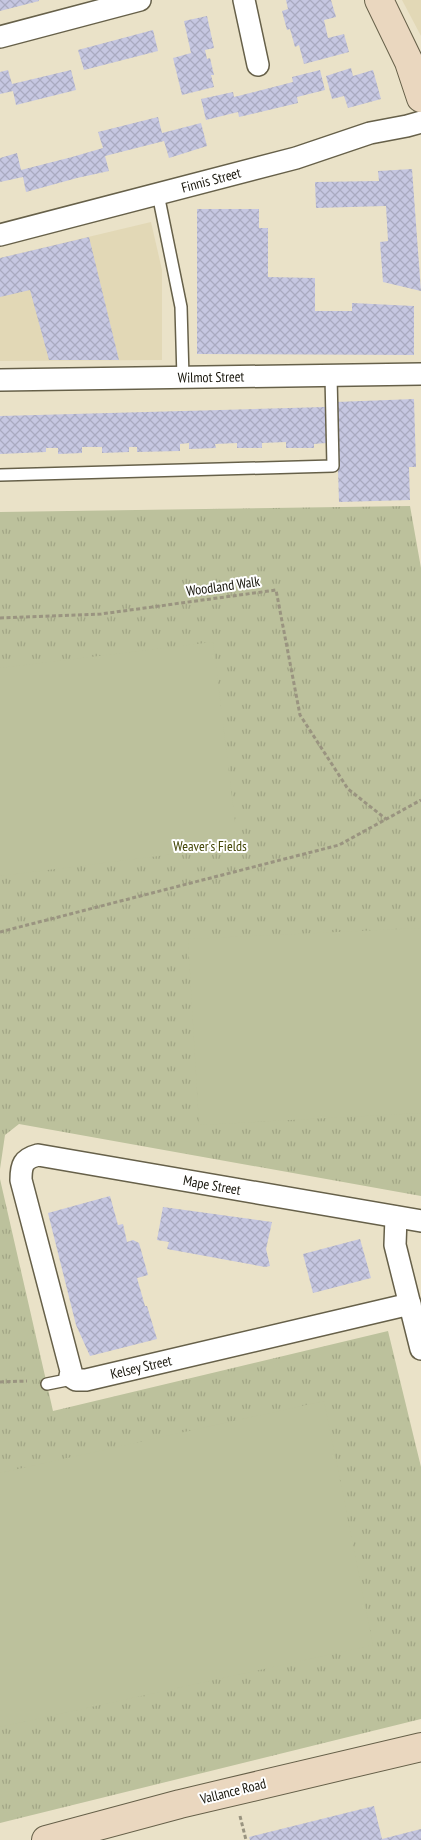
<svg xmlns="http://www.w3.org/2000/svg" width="421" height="1840" font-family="'PT Sans Narrow',sans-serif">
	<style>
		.built { fill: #e2d8b6 }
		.park { fill: url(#park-tufts) }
		.pitch { fill: #bcc19c }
		.building { fill: url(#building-cross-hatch) }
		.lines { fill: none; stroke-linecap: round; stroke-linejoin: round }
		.lane-casing { stroke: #666049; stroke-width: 14 }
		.street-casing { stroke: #666049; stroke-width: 24 }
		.secondary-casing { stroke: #666049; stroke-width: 30 }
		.path { stroke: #9a9480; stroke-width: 3; stroke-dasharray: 4 2.5; stroke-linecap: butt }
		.lane { stroke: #fff; stroke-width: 11 }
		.street { stroke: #fff; stroke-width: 21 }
		.secondary { stroke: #ead7bf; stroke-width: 28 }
		.labels { text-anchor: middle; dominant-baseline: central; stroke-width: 4; stroke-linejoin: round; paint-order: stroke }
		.street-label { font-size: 14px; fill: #17150b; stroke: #fff }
		.park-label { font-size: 14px; fill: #444707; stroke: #fff }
	</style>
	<defs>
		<pattern id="park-tufts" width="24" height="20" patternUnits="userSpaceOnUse" patternTransform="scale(1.25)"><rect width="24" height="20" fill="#bcc19c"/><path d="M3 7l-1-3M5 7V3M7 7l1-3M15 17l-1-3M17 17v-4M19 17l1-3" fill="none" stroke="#a1a585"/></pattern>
		<pattern id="building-cross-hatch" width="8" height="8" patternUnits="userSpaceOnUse" patternTransform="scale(1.25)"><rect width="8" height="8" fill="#c6c7e1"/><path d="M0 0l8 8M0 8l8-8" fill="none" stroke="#a9aac0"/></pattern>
	</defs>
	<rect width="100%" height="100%" fill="#eae2c8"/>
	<g class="built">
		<polygon points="402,0 421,0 421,36"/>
		<polygon points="151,222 162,270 162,360 0,361 0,258"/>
	</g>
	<g class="park">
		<polygon points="410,506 421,568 421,1196 19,1124 5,1135 0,1169 0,512"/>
		<polygon points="0,1179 53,1411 388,1331 421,1467 421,1719 0,1823"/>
	</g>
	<g class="pitch">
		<polygon points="213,642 238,846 0,876 0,668"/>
		<polygon points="421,928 421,1113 199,1125 188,939"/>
		<polygon points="324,1401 373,1645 0,1727 0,1473"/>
	</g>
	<g class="building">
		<polygon points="0,0 39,0 39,1 0,11"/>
		<polygon points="286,0 331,0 336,17 324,20 328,38 344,34 349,52 304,64 299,45 295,47 290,29 287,30 282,11 288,9"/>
		<polygon points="207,16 214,48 205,50 207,59 210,58 214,75 211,75 214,87 182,95 173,58 191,53 184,21"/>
		<polygon points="153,30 158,51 84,70 78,50"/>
		<polygon points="351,68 353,76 373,70 381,99 348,108 344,96 332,99 326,76"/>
		<polygon points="8,70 12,84 71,70 76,90 16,105 13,91 0,94 0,72"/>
		<polygon points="320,70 325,90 297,97 298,103 239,117 238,112 206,120 201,99 233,92 234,97 293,82 292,77"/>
		<polygon points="158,117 162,133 201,123 207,146 169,158 164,141 105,156 109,171 77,178 26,192 23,177 0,182 0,158 17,153 21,170 72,157 103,148 98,132"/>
		<polygon points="412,169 416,224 421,291 383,282 380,242 388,241 386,206 316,208 315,182 379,181 378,171"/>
		<polygon points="197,209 259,209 259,228 268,228 268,277 315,278 315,311 352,311 352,303 414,306 414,355 197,354"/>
		<polygon points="89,237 119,360 49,360 30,290 0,297 0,258"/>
		<polygon points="414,399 416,467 409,467 410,500 339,502 336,402"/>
		<polygon points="325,407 326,443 314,444 314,448 286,448 286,442 262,443 262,448 237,448 237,443 215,444 216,448 189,449 189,443 180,444 180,451 137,452 137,447 129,447 129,452 102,453 102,447 82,447 82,453 58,454 58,448 46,448 46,452 0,454 0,416"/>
		<polygon points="110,1196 118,1225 123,1224 127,1242 133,1240 139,1243 148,1275 137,1278 145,1306 147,1306 157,1339 90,1356 76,1325 48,1213"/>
		<polygon points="163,1207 272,1222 266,1249 270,1266 265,1267 167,1249 169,1242 157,1240"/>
		<polygon points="360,1239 371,1278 313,1293 303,1254"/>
		<polygon points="374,1806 382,1839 421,1829 421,1840 250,1840 249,1837"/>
	</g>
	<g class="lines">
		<g class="lane-casing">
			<g id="lane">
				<polyline points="158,194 181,307 183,378"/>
				<polyline points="0,475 333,466 331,376"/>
				<polyline points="47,1384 72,1379"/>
			</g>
		</g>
		<g class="street-casing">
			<g id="street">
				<polyline points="244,0 258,65"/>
				<polyline points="0,37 140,0"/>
				<polyline points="0,235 296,158 370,133 407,126 421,122"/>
				<polyline points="0,380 421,374"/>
				<polyline points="396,1217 395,1245 421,1349"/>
				<path d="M410,1304L86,1380H76L70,1376L71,1371L21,1180C21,1165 23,1159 38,1155L421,1221"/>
			</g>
		</g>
		<g class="secondary-casing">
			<g id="secondary">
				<polyline points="379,0 409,62 421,98"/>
				<polyline points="46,1840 180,1804 421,1747"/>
			</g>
		</g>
		<g class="path">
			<polyline points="0,618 101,614 276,590 300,715 348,789 386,819"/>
			<polyline points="0,932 339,845 421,800"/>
			<polyline points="0,1382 27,1381"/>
			<polyline points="240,1816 246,1840"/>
		</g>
		<use href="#lane" class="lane"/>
		<use href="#street" class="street"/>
		<use href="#secondary" class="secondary"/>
	</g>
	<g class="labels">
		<g class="street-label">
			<text transform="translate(211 180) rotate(-15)">Finnis Street</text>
			<text transform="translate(211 377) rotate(-1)">Wilmot Street</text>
			<text transform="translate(223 586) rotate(-8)">Woodland Walk</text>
			<text transform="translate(212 1185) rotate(10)">Mape Street</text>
			<text transform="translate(141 1367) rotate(-13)">Kelsey Street</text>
			<text transform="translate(233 1791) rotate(-14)">Vallance Road</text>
		</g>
		<g class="park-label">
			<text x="210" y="846">Weaver's Fields</text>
		</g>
	</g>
</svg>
